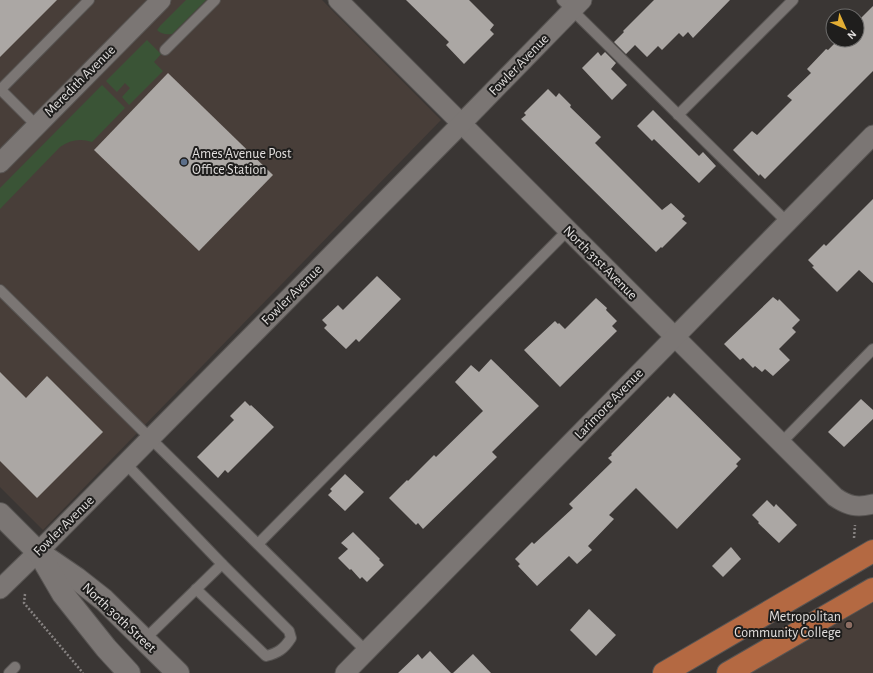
<svg xmlns="http://www.w3.org/2000/svg" width="873" height="673" font-family="'Alegreya Sans',sans-serif">
	<style>
		.built { fill: #483e39 }
		.green { fill: #3a5436 }
		.building { fill: #aba7a4 }
		.lines { fill: none; stroke-linecap: round; stroke-linejoin: round }
		.lane-casing { stroke: #575452; stroke-width: 12 }
		.street-casing { stroke: #575452; stroke-width: 21 }
		.secondary-casing { stroke: #575452; stroke-width: 24 }
		.primary-casing { stroke: #575452; stroke-width: 24 }
		.path { stroke: #878382; stroke-width: 2.5; stroke-dasharray: 2 2; stroke-linecap: butt }
		.lane { stroke: #7b7674; stroke-width: 10 }
		.street { stroke: #7b7674; stroke-width: 19 }
		.secondary { stroke: #7b7674; stroke-width: 22 }
		.primary { stroke: #b46942; stroke-width: 22 }
		.service-dot { fill: #5c6f8a; stroke: #1f1e1d; stroke-width: 1.5 }
		.education-dot { fill: #8d6e63; stroke: #1f1e1d; stroke-width: 1.5 }
		.labels { text-anchor: middle; dominant-baseline: central; stroke-width: 4; stroke-linejoin: round; paint-order: stroke }
		.street-label { font-size: 14px; fill: #e3e0df; stroke: #1f1e1d }
		.poi-label { font-size: 14px; fill: #e3e0df; stroke: #1f1e1d; text-anchor: start }
	</style>
	<rect width="100%" height="100%" fill="#3a3634"/>
	<g class="built">
		<polygon points="0,0 322,0 441,120 43,530 0,487"/>
		<polygon points="873,599 873,673 743,673"/>
	</g>
	<g class="green">
		<path d="M186,0H206L172,34C166,35 161,34 157,30L160,26Z"/>
		<polygon points="147,40 161,54 154,62 163,71 129,105 122,97 130,88 125,83 117,92 106,81"/>
		<path d="M102,85L125,108L92,142C80,138 70,140 60,147L0,209V188Z"/>
	</g>
	<g class="building">
		<polygon points="0,0 57,0 0,57"/>
		<polygon points="406,0 469,0 494,25 490,30 494,34 464,64 446,45 449,42"/>
		<polygon points="654,0 730,0 693,38 688,32 683,37 679,33 662,50 658,46 647,57 635,45 626,54 614,42 624,32 623,31"/>
		<polygon points="873,6 873,71 765,179 760,174 759,176 733,150 752,131 757,135 792,100 787,96 811,73 807,69 826,49 828,50 838,40 857,40 857,22"/>
		<polygon points="598,52 601,56 605,52 616,63 611,69 627,85 612,100 582,68"/>
		<polygon points="168,73 273,175 199,251 94,150"/>
		<polygon points="548,89 556,97 559,93 571,105 570,107 601,137 595,143 662,210 671,203 685,216 682,219 687,223 662,248 661,247 656,252 521,119 526,115 524,113"/>
		<polygon points="653,110 699,156 703,152 716,166 699,183 654,139 652,141 637,126"/>
		<polygon points="873,199 873,283 859,270 837,292 812,267 814,266 808,260 824,244 826,246"/>
		<polygon points="377,276 401,299 359,342 356,339 346,349 324,328 327,325 322,320 338,305 343,310"/>
		<polygon points="773,297 778,301 779,299 800,320 792,328 796,332 779,349 790,360 773,376 765,369 762,372 755,366 753,368 743,358 740,360 724,344"/>
		<polygon points="596,298 607,308 606,310 617,321 612,326 617,331 560,387 524,350 555,321 558,324 559,323 565,329"/>
		<polygon points="491,359 539,406 493,451 492,452 497,457 423,529 418,523 416,525 389,498 407,480 408,481 434,455 436,457 483,411 455,382 471,365 479,372"/>
		<polygon points="0,372 26,398 47,376 103,432 37,498 0,461"/>
		<polygon points="674,393 741,459 736,464 738,466 677,529 636,488 609,515 614,519 588,546 592,550 577,564 569,556 537,586 518,566 520,564 515,559 532,542 534,544 573,508 569,504 612,462 608,458 612,455 611,454 668,396 670,398"/>
		<polygon points="861,399 873,410 873,419 844,447 828,432"/>
		<polygon points="245,401 250,406 251,405 274,427 228,473 225,470 218,478 197,457 234,420 230,416"/>
		<polygon points="345,474 364,492 345,511 328,495 332,491 330,489"/>
		<polygon points="767,500 774,507 776,504 797,525 779,543 758,523 759,522 752,515"/>
		<polygon points="353,532 380,559 379,560 384,565 367,582 362,577 360,579 351,569 350,570 338,558 348,549 341,543"/>
		<polygon points="731,547 741,559 723,577 712,566"/>
		<polygon points="589,609 616,635 596,656 570,630"/>
		<polygon points="430,651 451,673 398,673 418,654 422,659"/>
		<polygon points="473,654 491,673 453,673"/>
	</g>
	<g class="lines">
		<g class="lane-casing">
			<g id="lane">
				<polyline points="562,0 787,222"/>
				<polyline points="165,50 215,0"/>
				<polyline points="0,89 37,126"/>
				<polyline points="0,90 89,0"/>
				<polyline points="678,115 793,0"/>
				<polyline points="0,290 366,651"/>
				<polyline points="781,443 873,349"/>
				<path d="M126,464L222,564L289,631L291,638C284,649 278,653 266,656L196,589"/>
				<polyline points="258,544 567,231"/>
				<polyline points="144,640 222,564"/>
				<polyline points="9,673 15,667"/>
			</g>
		</g>
		<g class="street-casing">
			<g id="street">
				<path d="M338,0L835,497C848,506 857,508 873,504"/>
				<polyline points="0,163 161,0"/>
				<polyline points="0,589 38,552 462,123 582,0"/>
				<polyline points="345,673 873,135"/>
			</g>
		</g>
		<g class="secondary-casing">
			<g id="secondary">
				<polyline points="0,514 38,552 76,578 104,600 178,673"/>
				<polyline points="42,558 63,594 106,648 129,673"/>
			</g>
		</g>
		<g class="primary-casing">
			<g id="primary">
				<polyline points="664,673 873,551"/>
				<polyline points="728,673 873,589"/>
			</g>
		</g>
		<g class="path">
			<polyline points="854,538 855,525"/>
			<polyline points="25,594 24,603 83,673"/>
		</g>
		<use href="#lane" class="lane"/>
		<use href="#street" class="street"/>
		<use href="#secondary" class="secondary"/>
		<use href="#primary" class="primary"/>
	</g>
	<circle class="service-dot" cx="184" cy="162" r="4"/>
	<circle class="education-dot" cx="849" cy="625" r="4"/>
	<g class="labels">
		<g class="street-label">
			<text transform="translate(519 65) rotate(-46)">Fowler Avenue</text>
			<text transform="translate(80 81) rotate(-45)">Meredith Avenue</text>
			<text transform="translate(600 263) rotate(45)">North 31st Avenue</text>
			<text transform="translate(292 295) rotate(-45)">Fowler Avenue</text>
			<text transform="translate(609 404) rotate(-46)">Larimore Avenue</text>
			<text transform="translate(64 526) rotate(-45)">Fowler Avenue</text>
			<text transform="translate(119 618) rotate(43)">North 30th Street</text>
		</g>
		<g class="poi-label">
			<text x="192" y="154">Ames Avenue Post<tspan x="192" dy="16">Office Station</tspan></text>
			<text x="841" y="617" text-anchor="end">Metropolitan<tspan x="841" dy="16">Community College</tspan></text>
		</g>
	</g>
	<g transform="translate(845 28) rotate(135)"><circle r="19" fill="#1f1e1d" stroke="#6d6c6b"/>
	<path d="M0-3L7 15L0 10L-7 15Z" fill="#e3ae34"/>
	<text y="-6" font-size="11" font-weight="bold" text-anchor="middle" fill="#e3e0df">N</text>
	</g>
</svg>
